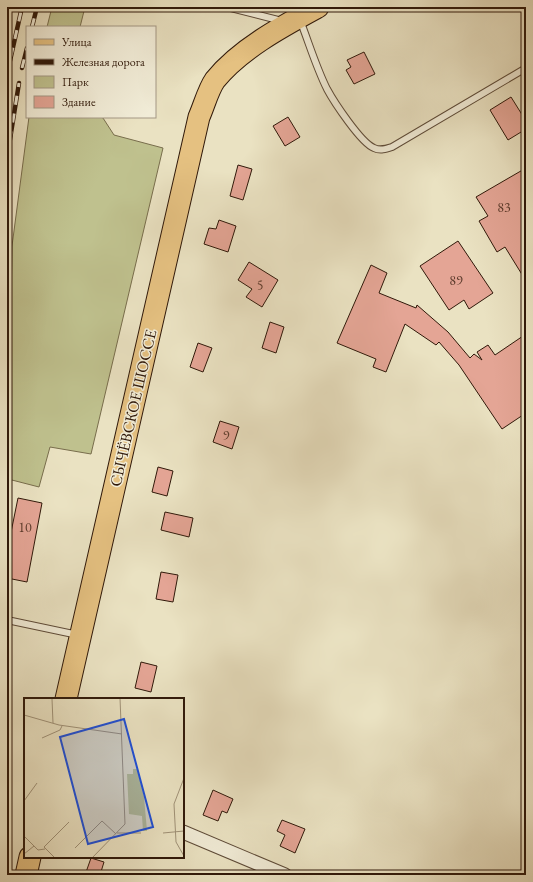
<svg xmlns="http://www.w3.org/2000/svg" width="533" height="882" font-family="'EB Garamond',serif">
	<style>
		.green { fill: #bfc18e; stroke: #786d4c }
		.building { fill: #e4a595; stroke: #30190a }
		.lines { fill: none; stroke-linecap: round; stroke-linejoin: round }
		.service-casing { stroke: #5e4b38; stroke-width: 8 }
		.minor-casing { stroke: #5e4b38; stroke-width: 15 }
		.primary-casing { stroke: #30190a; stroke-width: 23 }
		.service { stroke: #f1ecd7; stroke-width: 6 }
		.minor { stroke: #f1ecd7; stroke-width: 13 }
		.primary { stroke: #e5c181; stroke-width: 21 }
		.rail-casing { stroke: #30190a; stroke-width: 4.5 }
		.rail { stroke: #f1ecd7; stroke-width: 3; stroke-dasharray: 9; stroke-linecap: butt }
		.labels { text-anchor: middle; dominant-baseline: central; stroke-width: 3; stroke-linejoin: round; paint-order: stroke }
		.number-label { font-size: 14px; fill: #5d3c2d }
		.street-label { font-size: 16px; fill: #30190a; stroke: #f1ecd7 }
		.inset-road { fill: none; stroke: #a09278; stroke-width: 1 }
		.view { fill: #1d4ed8; fill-opacity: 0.15; stroke: #1d4ed8; stroke-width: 2 }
		.inset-edge { fill: none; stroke: #30190a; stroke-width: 2 }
	</style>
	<rect width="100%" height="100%" fill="#eae2c2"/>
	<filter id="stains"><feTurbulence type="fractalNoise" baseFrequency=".005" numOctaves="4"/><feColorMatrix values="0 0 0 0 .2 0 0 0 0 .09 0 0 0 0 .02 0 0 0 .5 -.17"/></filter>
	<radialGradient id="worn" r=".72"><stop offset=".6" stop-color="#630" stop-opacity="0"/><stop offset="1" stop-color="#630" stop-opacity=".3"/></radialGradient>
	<g class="green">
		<polygon points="52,7 85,7 80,27 47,27"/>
		<polygon points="29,117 101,117 103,118 114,135 163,148 91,454 50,447 39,487 8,479 12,246"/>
	</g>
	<g class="building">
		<polygon points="364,52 375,74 354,84 346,70 351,67 347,60"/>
		<polygon points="511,97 526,121 526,129 508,140 490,110"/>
		<polygon points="288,117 300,137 285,146 273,126"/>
		<polygon points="238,165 252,169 243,200 230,196"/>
		<polygon points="526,168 526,281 505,247 497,252 479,221 488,216 476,197"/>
		<polygon points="219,220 236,226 228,252 204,244 209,228 216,229"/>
		<polygon points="458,241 493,293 469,309 464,300 449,310 420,266"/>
		<polygon points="249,262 278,280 262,307 246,297 252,289 238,280"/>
		<polygon points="371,265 387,273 379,293 416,308 417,305 448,332 470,358 474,354 482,360 477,352 488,345 495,355 526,334 526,413 502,429 459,365 439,342 436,345 405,324 386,372 373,367 376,359 337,343"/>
		<polygon points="270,322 284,327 276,353 262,348"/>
		<polygon points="198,343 212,348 203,372 190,367"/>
		<polygon points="220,421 239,427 232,449 213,442"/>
		<polygon points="158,467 173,471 167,496 152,492"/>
		<polygon points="18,498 42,503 27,582 7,578 7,552"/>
		<polygon points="165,512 193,518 189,537 161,530"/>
		<polygon points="161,572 178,575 173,602 156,599"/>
		<polygon points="141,662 157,666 151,692 135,688"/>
		<polygon points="213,790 233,799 227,813 222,811 218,821 203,815"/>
		<polygon points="282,820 305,829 295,853 280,846 285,835 277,831"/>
		<polygon points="91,858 104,862 100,875 85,875"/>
	</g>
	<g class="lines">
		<g class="service-casing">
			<g id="service">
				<polyline points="227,7 282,21"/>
				<path d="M300,20C309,43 316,67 327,89C334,102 361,143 374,148C380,151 386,149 392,147L526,68"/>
				<polyline points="7,620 78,635"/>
			</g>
		</g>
		<g class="minor-casing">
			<polyline id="minor" points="183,832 285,875"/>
		</g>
		<g class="primary-casing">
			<g id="primary">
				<path d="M66,699L199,117C204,106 208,90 215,80C240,49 283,26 318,7"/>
				<polyline points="26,875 30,857"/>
			</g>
		</g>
		<use href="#service" class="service"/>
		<use href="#minor" class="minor"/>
		<use href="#primary" class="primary"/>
		<g class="rail-casing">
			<g id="rail">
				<polyline points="32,27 37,7"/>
				<polyline points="22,68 27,48"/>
				<polyline points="7,74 22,7"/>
				<polyline points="7,158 19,83"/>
			</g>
		</g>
		<use href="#rail" class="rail"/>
	</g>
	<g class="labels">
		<g class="number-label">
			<text x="504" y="207">83</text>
			<text x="456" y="280">89</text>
			<text x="260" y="285">5</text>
			<text x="226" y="435">9</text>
			<text x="25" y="527">10</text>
		</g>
		<g class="street-label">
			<text transform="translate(133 408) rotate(-77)">СЫЧЁВСКОЕ ШОССЕ</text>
		</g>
	</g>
	<g transform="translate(24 698)">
		<rect width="160" height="160" fill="#eae2c2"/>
		<path d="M109,71H113L120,99L123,133H119L118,118L105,116L103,76H109Z" fill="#bfc18e"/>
		<path class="inset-road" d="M28,1L29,25M0,17L35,27L98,36M18,40L36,32L38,28M160,80L150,106L152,144L160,158M0,103L13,85M93,135H117M139,135L160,133M0,138L14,152L21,151M51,150L78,123L92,136M0,156L10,148M31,160L20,149L45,124M68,160L101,126L96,0"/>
		<path class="view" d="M100,21L129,129L64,146L36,39Z"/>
		<rect width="160" height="160" class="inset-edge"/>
	</g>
	<rect width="533" height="882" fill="none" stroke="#eae2c2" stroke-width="24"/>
	<rect x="8" y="8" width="517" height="866" fill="none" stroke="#30190a" stroke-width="2"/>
	<rect x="12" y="12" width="509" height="858" fill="none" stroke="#30190a"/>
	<rect x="26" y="26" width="130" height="92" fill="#f1ecd7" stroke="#a49885"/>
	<rect x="34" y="39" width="20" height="6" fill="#e5c181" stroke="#a49885"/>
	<text x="62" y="46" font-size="12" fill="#30190a">Улица</text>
	<rect x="34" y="59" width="20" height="6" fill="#30190a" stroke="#a49885"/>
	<text x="62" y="66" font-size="12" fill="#30190a">Железная дорога</text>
	<rect x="34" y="76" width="20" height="12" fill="#bfc18e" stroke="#a49885"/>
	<text x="62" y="86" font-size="12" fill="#30190a">Парк</text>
	<rect x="34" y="96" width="20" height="12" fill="#e4a595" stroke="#a49885"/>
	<text x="62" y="106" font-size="12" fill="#30190a">Здание</text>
	<rect width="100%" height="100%" filter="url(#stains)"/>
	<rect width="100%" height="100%" fill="url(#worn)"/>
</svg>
